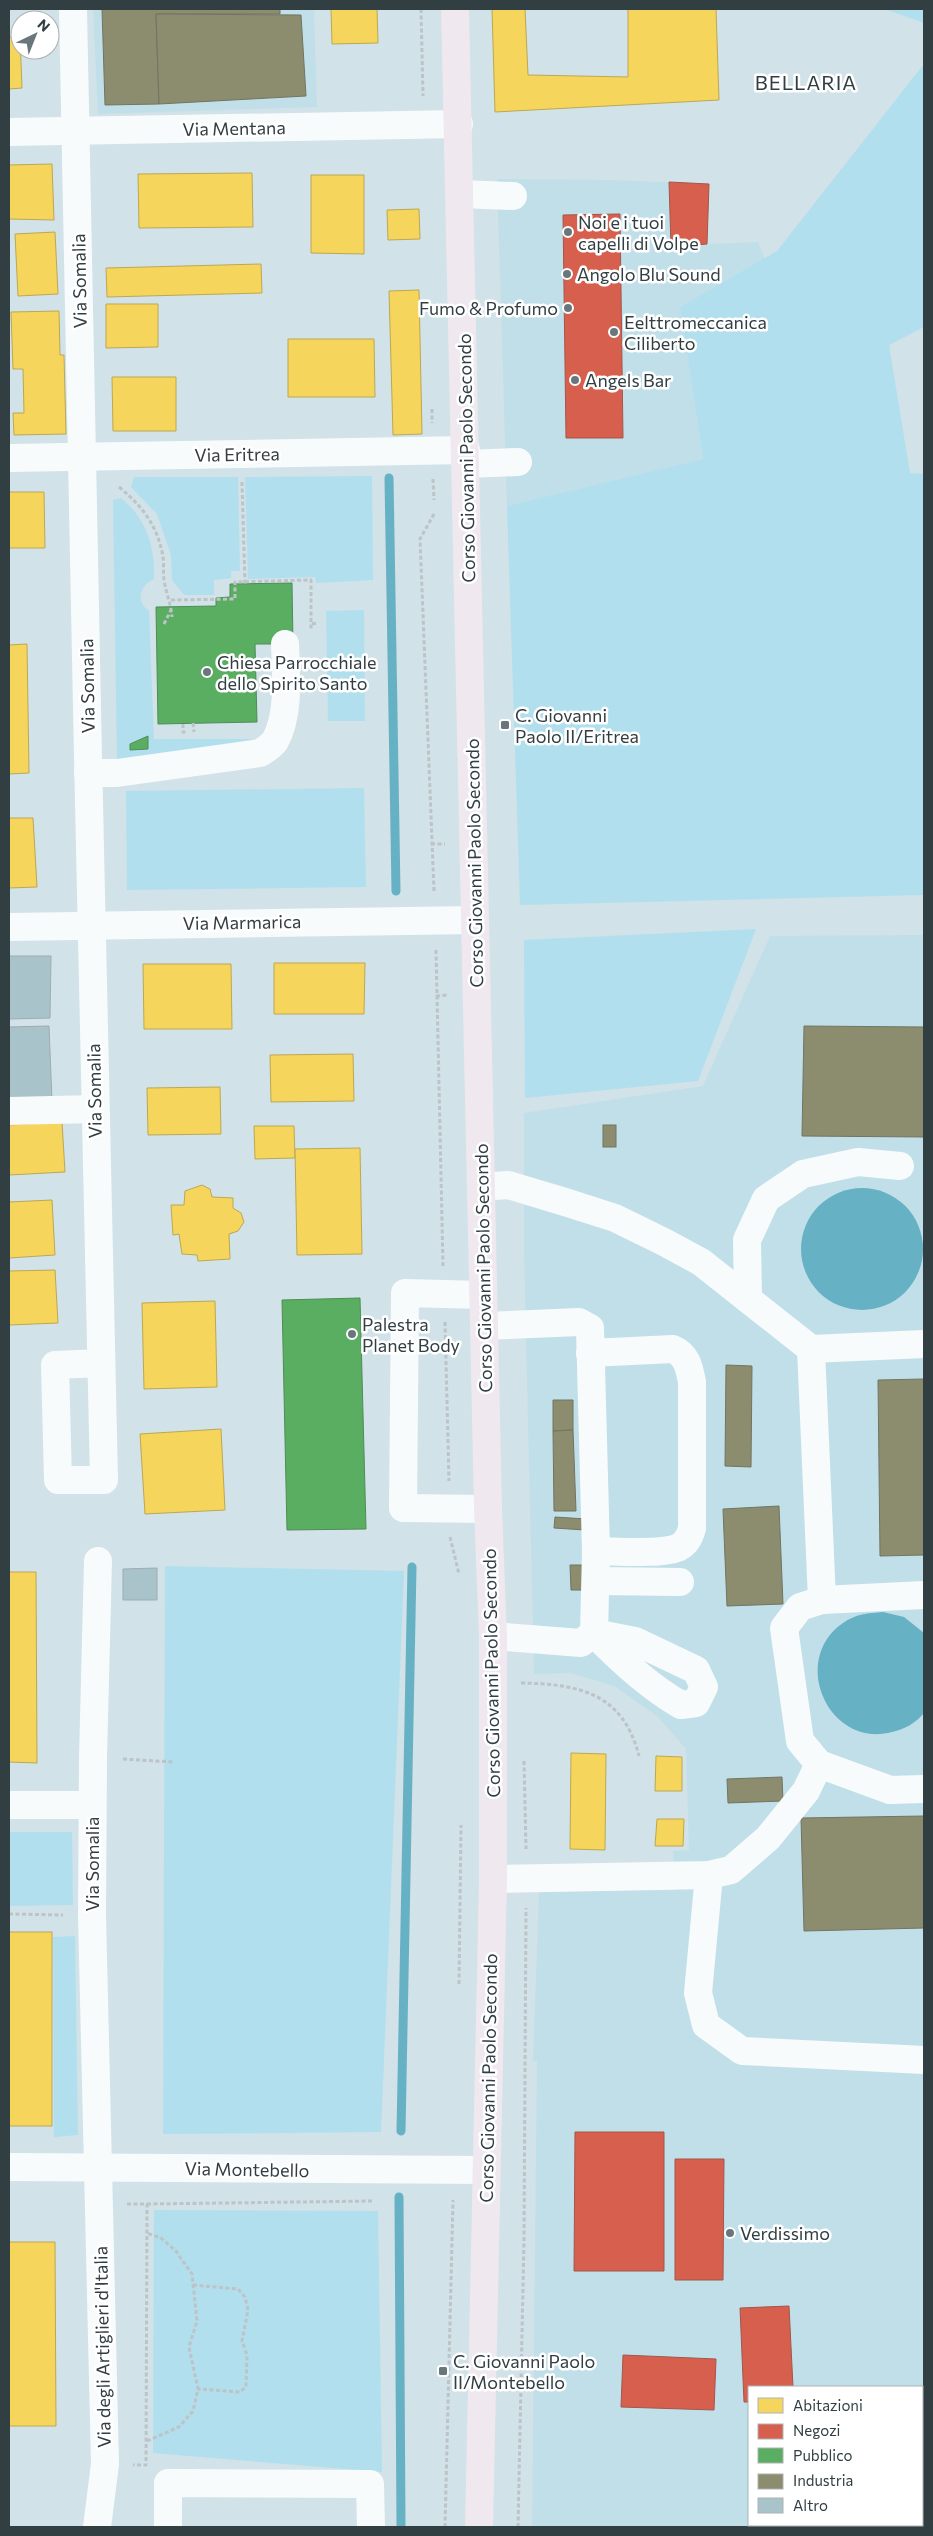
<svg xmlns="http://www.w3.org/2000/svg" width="933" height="2536" font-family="Commissioner,sans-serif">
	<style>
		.built { fill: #c1dfe9; fill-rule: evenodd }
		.green { fill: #b2dfee }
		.water { fill: #67b1c5 }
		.homes { fill: #f6d55c; stroke: #bba854 }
		.shops { fill: #d6604d; stroke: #a4564a }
		.public { fill: #5aae61; stroke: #4e8c58 }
		.industry { fill: #8c8c6e; stroke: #717561 }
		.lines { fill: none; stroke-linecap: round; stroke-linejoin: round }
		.stream { stroke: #67b1c5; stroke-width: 9 }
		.building { fill: #a8c3ca; stroke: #9facb0 }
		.path { stroke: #bdc3c6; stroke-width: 3; stroke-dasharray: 4 2.5; stroke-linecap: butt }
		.minor { stroke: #f8fbfc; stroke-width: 28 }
		.major { stroke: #efe8ee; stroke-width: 28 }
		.poi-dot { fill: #69777c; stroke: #fff; stroke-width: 2 }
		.labels { text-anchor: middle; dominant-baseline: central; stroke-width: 5; stroke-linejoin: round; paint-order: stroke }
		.street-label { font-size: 18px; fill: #313e42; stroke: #fff }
		.poi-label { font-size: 18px; fill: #313e42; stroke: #fff; text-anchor: start }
		.quarter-label { font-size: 20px; letter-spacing: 1px; fill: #313e42; stroke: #fff }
	</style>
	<rect width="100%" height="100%" fill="#d1e2e8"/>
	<g class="built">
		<polygon points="93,9 314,9 317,107 98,114"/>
		<polygon points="497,179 612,180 709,184 707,244 758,242 765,259 680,307 703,459 507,506"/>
		<path d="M924,935V2527H532L537,2061H533L539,1892L676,1890L673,1851L689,1850L686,1749L657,1716L614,1686L571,1673L534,1674L524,1252V1113L703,1086L770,936ZM749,2387H922V2525H749Z"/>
	</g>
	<g class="green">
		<polygon points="885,9 924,9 924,23"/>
		<polygon points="924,64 924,327 889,345 910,473 924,474 924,895 520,905 507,506 703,459 680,307 777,251"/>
		<polygon points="372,476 373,580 316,583 315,577 248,579 245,477"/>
		<polygon points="134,477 238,477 240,571 231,571 231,578 214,580 214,595 184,595 172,580 171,555 157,514 131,487"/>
		<path d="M121,498C147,520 155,546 154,579C140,585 135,601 149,611L154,739H251V745L117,762L113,500Z"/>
		<polygon points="364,610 365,721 328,721 326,611"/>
		<polygon points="364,788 366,887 127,890 126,791"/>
		<polygon points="756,929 698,1081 525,1098 524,940"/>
		<polygon points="165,1566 404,1571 381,2132 163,2134"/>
		<polygon points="9,1832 72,1832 73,1905 9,1906"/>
		<polygon points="75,1936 78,2135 54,2137 53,1937"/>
		<polygon points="154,2210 378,2211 382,2472 153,2453"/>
	</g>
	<g class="water">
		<circle cx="862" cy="1249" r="61"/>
		<path d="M883,1612L904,1617L924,1633V1713C916,1723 905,1729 892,1732C829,1749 789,1660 843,1623C855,1614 869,1613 883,1612Z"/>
	</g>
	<g class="homes">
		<polygon points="331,9 377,9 378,43 332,44"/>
		<polygon points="492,9 525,9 528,75 628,77 628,9 716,9 719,100 495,112"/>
		<polygon points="9,37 20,37 22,88 9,89"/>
		<polygon points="52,164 54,220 9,219 9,165"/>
		<polygon points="252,173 253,227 139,228 138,174"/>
		<polygon points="311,175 364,175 364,254 311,253"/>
		<polygon points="419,209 420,239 388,240 387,210"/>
		<polygon points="55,232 58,294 18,296 15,234"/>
		<polygon points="261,264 262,293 107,297 106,268"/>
		<polygon points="419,290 422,434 393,435 389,291"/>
		<polygon points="106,304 158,304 158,347 106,348"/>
		<polygon points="59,311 60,355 64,355 66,434 14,435 13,413 24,413 23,369 13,369 11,312"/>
		<polygon points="288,339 374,339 375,397 288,397"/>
		<polygon points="112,377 176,377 176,431 113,431"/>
		<polygon points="9,492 44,492 45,548 9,548"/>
		<polygon points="27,644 29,773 9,774 9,645"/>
		<polygon points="9,818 33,818 37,887 9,888"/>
		<polygon points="274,963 365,963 364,1014 274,1014"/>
		<polygon points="143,964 231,964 232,1029 144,1029"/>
		<polygon points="353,1054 354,1101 271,1102 270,1055"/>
		<polygon points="220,1087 221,1134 148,1135 147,1088"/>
		<polygon points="62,1122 65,1172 9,1175 9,1125"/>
		<polygon points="254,1126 294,1126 295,1158 255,1159"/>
		<polygon points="360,1148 362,1254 297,1255 295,1149"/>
		<polygon points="202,1185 210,1189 212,1197 233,1198 233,1208 241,1213 244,1222 238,1231 229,1234 230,1259 198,1261 197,1255 182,1254 179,1234 173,1235 171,1205 184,1205 185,1191"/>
		<polygon points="52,1200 55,1255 9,1258 9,1202"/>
		<polygon points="55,1270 58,1323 9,1325 9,1271"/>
		<polygon points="215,1301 217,1387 144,1389 142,1303"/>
		<polygon points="221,1429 225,1510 145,1514 140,1434"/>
		<polygon points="9,1572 36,1572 37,1763 9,1762"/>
		<polygon points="571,1753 606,1754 605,1850 570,1849"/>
		<polygon points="656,1756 682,1757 682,1791 655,1791"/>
		<polygon points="657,1819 684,1819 683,1846 655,1846"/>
		<rect x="9" y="1932" width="43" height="194"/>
		<polygon points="9,2242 55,2242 56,2426 9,2426"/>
	</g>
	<g class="shops">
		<polygon points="669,182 709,184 707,244 671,247"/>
		<polygon points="620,214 623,438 566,438 563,215"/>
		<polygon points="575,2132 664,2132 664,2271 574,2271"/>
		<polygon points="675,2159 724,2159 723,2280 675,2280"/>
		<polygon points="789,2306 793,2387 749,2387 749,2402 744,2402 740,2308"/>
		<polygon points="623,2355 716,2359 714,2410 621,2407"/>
	</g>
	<g class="public">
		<polygon points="292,583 293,644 255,644 257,722 158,724 156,607 216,606 216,598 230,597 230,584"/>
		<polygon points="148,736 148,749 130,750 130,744"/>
		<polygon points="360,1298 366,1529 287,1530 282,1300"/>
	</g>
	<g class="industry">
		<polygon points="102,9 280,9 280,14 156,14 159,104 105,105"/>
		<polygon points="156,14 301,15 306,96 159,104"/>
		<polygon points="804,1026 924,1027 924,1137 802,1136"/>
		<rect x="603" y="1125" width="13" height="22"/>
		<polygon points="726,1365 752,1366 751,1467 725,1466"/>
		<polygon points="924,1379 924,1555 880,1556 878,1380"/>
		<polygon points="553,1400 573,1400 573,1430 553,1431"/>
		<polygon points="573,1430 576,1511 554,1511 553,1431"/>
		<polygon points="779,1506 783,1604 727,1606 723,1509"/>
		<polygon points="555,1517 586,1519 585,1530 554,1528"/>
		<polygon points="570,1565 584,1565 585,1590 571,1590"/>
		<polygon points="782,1777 783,1801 728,1803 727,1779"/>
		<polygon points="924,1816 924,1928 804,1931 801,1818"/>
	</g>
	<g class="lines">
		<g class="stream">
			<polyline points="389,478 396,891"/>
			<polyline points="401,2131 412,1567"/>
			<polyline points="399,2197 401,2527"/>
		</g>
	</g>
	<g class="building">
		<polygon points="9,956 51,956 50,1018 9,1019"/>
		<polygon points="49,1026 52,1101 9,1102 9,1027"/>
		<polygon points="157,1568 157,1600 123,1600 123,1569"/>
	</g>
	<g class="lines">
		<g class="path">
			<polyline points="421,9 423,96"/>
			<polyline points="432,409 432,423"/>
			<polyline points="433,479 434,500"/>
			<polyline points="242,482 245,584"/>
			<path d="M119,487C142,506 158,526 163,557C164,564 163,572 164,580C166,593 171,604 172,617"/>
			<polyline points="171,600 235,599 235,582 311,580 311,629"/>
			<polyline points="164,624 171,610"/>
			<polyline points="312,624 317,623"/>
			<polyline points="193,723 194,732"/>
			<polyline points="183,724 183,732 186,732"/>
			<polyline points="431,844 445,844"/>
			<polyline points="434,891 420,539 434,514"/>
			<polyline points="436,950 443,1266"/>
			<polyline points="436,996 448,995"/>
			<polyline points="445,1322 449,1481"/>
			<polyline points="450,1537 459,1574"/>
			<path d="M521,1683C579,1684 623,1693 639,1756"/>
			<polyline points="123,1759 174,1762"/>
			<polyline points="524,1761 526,1849"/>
			<polyline points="9,1914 63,1915"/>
			<polyline points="459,1984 461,1825"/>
			<polyline points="127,2204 147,2204 146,2465 133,2465"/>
			<polyline points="147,2204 374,2201"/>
			<polyline points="193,2285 238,2289 245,2297 248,2310 242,2341 247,2355 246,2387 240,2392 198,2389"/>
			<polyline points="147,2441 179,2427 193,2411 198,2389 189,2347 197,2321 192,2274 175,2250 161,2238 147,2233"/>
			<polyline points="445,2527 453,2200"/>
			<polyline points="518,2527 524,2238 526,1908"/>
		</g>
		<g class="minor">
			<path d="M73,9C84,499 91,990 104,1480H58L55,1365L101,1363"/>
			<polyline points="9,132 459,124"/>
			<polyline points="459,194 513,196"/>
			<polyline points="9,458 466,450"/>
			<polyline points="466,464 518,462"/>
			<path d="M88,773H117L260,753C265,750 272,745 275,741C290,714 286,673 285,644"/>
			<polyline points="9,927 475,920"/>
			<polyline points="9,1111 95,1109"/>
			<polyline points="481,1187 508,1185 565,1202 615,1218 664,1242 701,1262 811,1349"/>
			<polyline points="483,1295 405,1293 403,1508 488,1509"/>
			<polyline points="748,1299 747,1240 766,1199 803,1174 858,1162 900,1166"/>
			<polyline points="484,1326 579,1322 590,1328 596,1551 594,1633 581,1643 493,1636"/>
			<path d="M590,1353L673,1349C687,1355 689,1367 692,1382V1528C690,1536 687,1543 679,1547C665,1555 614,1551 596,1551"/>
			<polyline points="596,1581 680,1582"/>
			<polyline points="822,1600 811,1349 924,1344"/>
			<path d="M594,1633L635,1641L696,1670L704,1687L696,1703L681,1705C648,1686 620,1660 594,1633Z"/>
			<polyline points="819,1764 800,1741 784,1628 800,1607 822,1600 924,1595"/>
			<polyline points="9,1805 92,1805"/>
			<polyline points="709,1875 698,1993 706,2025 742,2051 924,2060"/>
			<polyline points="493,1879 709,1875 731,1870 768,1838 806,1791 819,1764 890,1790 924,1789"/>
			<polyline points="9,2167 486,2170"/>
			<polyline points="97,2527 105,2464 92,1915 93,1758 98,1561"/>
			<polyline points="168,2527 168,2483 370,2484 371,2527"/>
		</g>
		<polyline class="major" points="455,9 488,1509 493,1636 493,1879 479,2527"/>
	</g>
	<g class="poi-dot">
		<circle cx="568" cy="232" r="5"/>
		<circle cx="567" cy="274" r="5"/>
		<circle cx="568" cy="308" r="5"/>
		<circle cx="614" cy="332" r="5"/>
		<circle cx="575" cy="380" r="5"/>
		<circle cx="207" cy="672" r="5"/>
		<rect x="500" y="720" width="10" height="10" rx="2.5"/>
		<circle cx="352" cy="1334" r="5"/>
		<circle cx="730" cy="2233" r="5"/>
		<rect x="438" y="2366" width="10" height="10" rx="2.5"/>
	</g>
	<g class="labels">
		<g class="street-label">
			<text transform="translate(234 128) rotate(-1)">Via Mentana</text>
			<text transform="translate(79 281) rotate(-91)">Via Somalia</text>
			<text transform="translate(237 454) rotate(-1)">Via Eritrea</text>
			<text transform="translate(466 458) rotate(-91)">Corso Giovanni Paolo Secondo</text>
			<text transform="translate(87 686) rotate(-91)">Via Somalia</text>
			<text transform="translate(474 863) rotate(-91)">Corso Giovanni Paolo Secondo</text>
			<text transform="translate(242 922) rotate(-1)">Via Marmarica</text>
			<text transform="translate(94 1091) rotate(-91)">Via Somalia</text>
			<text transform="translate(483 1268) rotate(-91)">Corso Giovanni Paolo Secondo</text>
			<text transform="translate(491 1673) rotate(-91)">Corso Giovanni Paolo Secondo</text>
			<text transform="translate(92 1864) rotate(-90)">Via Somalia</text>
			<text transform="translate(488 2078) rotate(-89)">Corso Giovanni Paolo Secondo</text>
			<text transform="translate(247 2169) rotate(1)">Via Montebello</text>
			<text transform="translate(102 2347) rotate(-91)">Via degli Artiglieri d'Italia</text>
		</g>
		<g class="poi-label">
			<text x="578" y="222">Noi e i tuoi<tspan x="578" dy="21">capelli di Volpe</tspan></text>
			<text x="577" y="274">Angolo Blu Sound</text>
			<text x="558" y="308" text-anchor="end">Fumo &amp; Profumo</text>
			<text x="624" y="322">Eelttromeccanica<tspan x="624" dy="21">Ciliberto</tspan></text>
			<text x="585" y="380">Angels Bar</text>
			<text x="217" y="662">Chiesa Parrocchiale<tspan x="217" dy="21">dello Spirito Santo</tspan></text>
			<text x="515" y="715">C. Giovanni<tspan x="515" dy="21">Paolo II/Eritrea</tspan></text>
			<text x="362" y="1324">Palestra<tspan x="362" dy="21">Planet Body</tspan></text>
			<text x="740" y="2233">Verdissimo</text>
			<text x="453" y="2361">C. Giovanni Paolo<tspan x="453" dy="21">II/Montebello</tspan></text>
		</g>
		<g class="quarter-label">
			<text x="806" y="82">BELLARIA</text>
		</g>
	</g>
	<rect width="933" height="2536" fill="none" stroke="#313e42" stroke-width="20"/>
	<rect x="748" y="2386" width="175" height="140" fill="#ffffff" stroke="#adb2b3"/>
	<rect x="758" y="2398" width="25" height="15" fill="#f6d55c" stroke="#adb2b3"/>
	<text x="793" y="2411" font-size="15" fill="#313e42">Abitazioni</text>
	<rect x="758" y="2424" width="25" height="15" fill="#d6604d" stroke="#adb2b3"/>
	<text x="793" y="2436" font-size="15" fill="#313e42">Negozi</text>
	<rect x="758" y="2448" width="25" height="15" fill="#5aae61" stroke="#adb2b3"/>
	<text x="793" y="2461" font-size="15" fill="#313e42">Pubblico</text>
	<rect x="758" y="2474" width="25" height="15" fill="#8c8c6e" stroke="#adb2b3"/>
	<text x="793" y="2486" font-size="15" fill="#313e42">Industria</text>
	<rect x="758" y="2498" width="25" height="15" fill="#a8c3ca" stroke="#adb2b3"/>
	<text x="793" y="2511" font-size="15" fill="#313e42">Altro</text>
	<g transform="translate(35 35) rotate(43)"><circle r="24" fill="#ffffff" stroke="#adb2b3"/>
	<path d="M0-4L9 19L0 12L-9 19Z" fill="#69777c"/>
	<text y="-8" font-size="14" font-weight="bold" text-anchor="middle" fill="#313e42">N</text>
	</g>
</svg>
